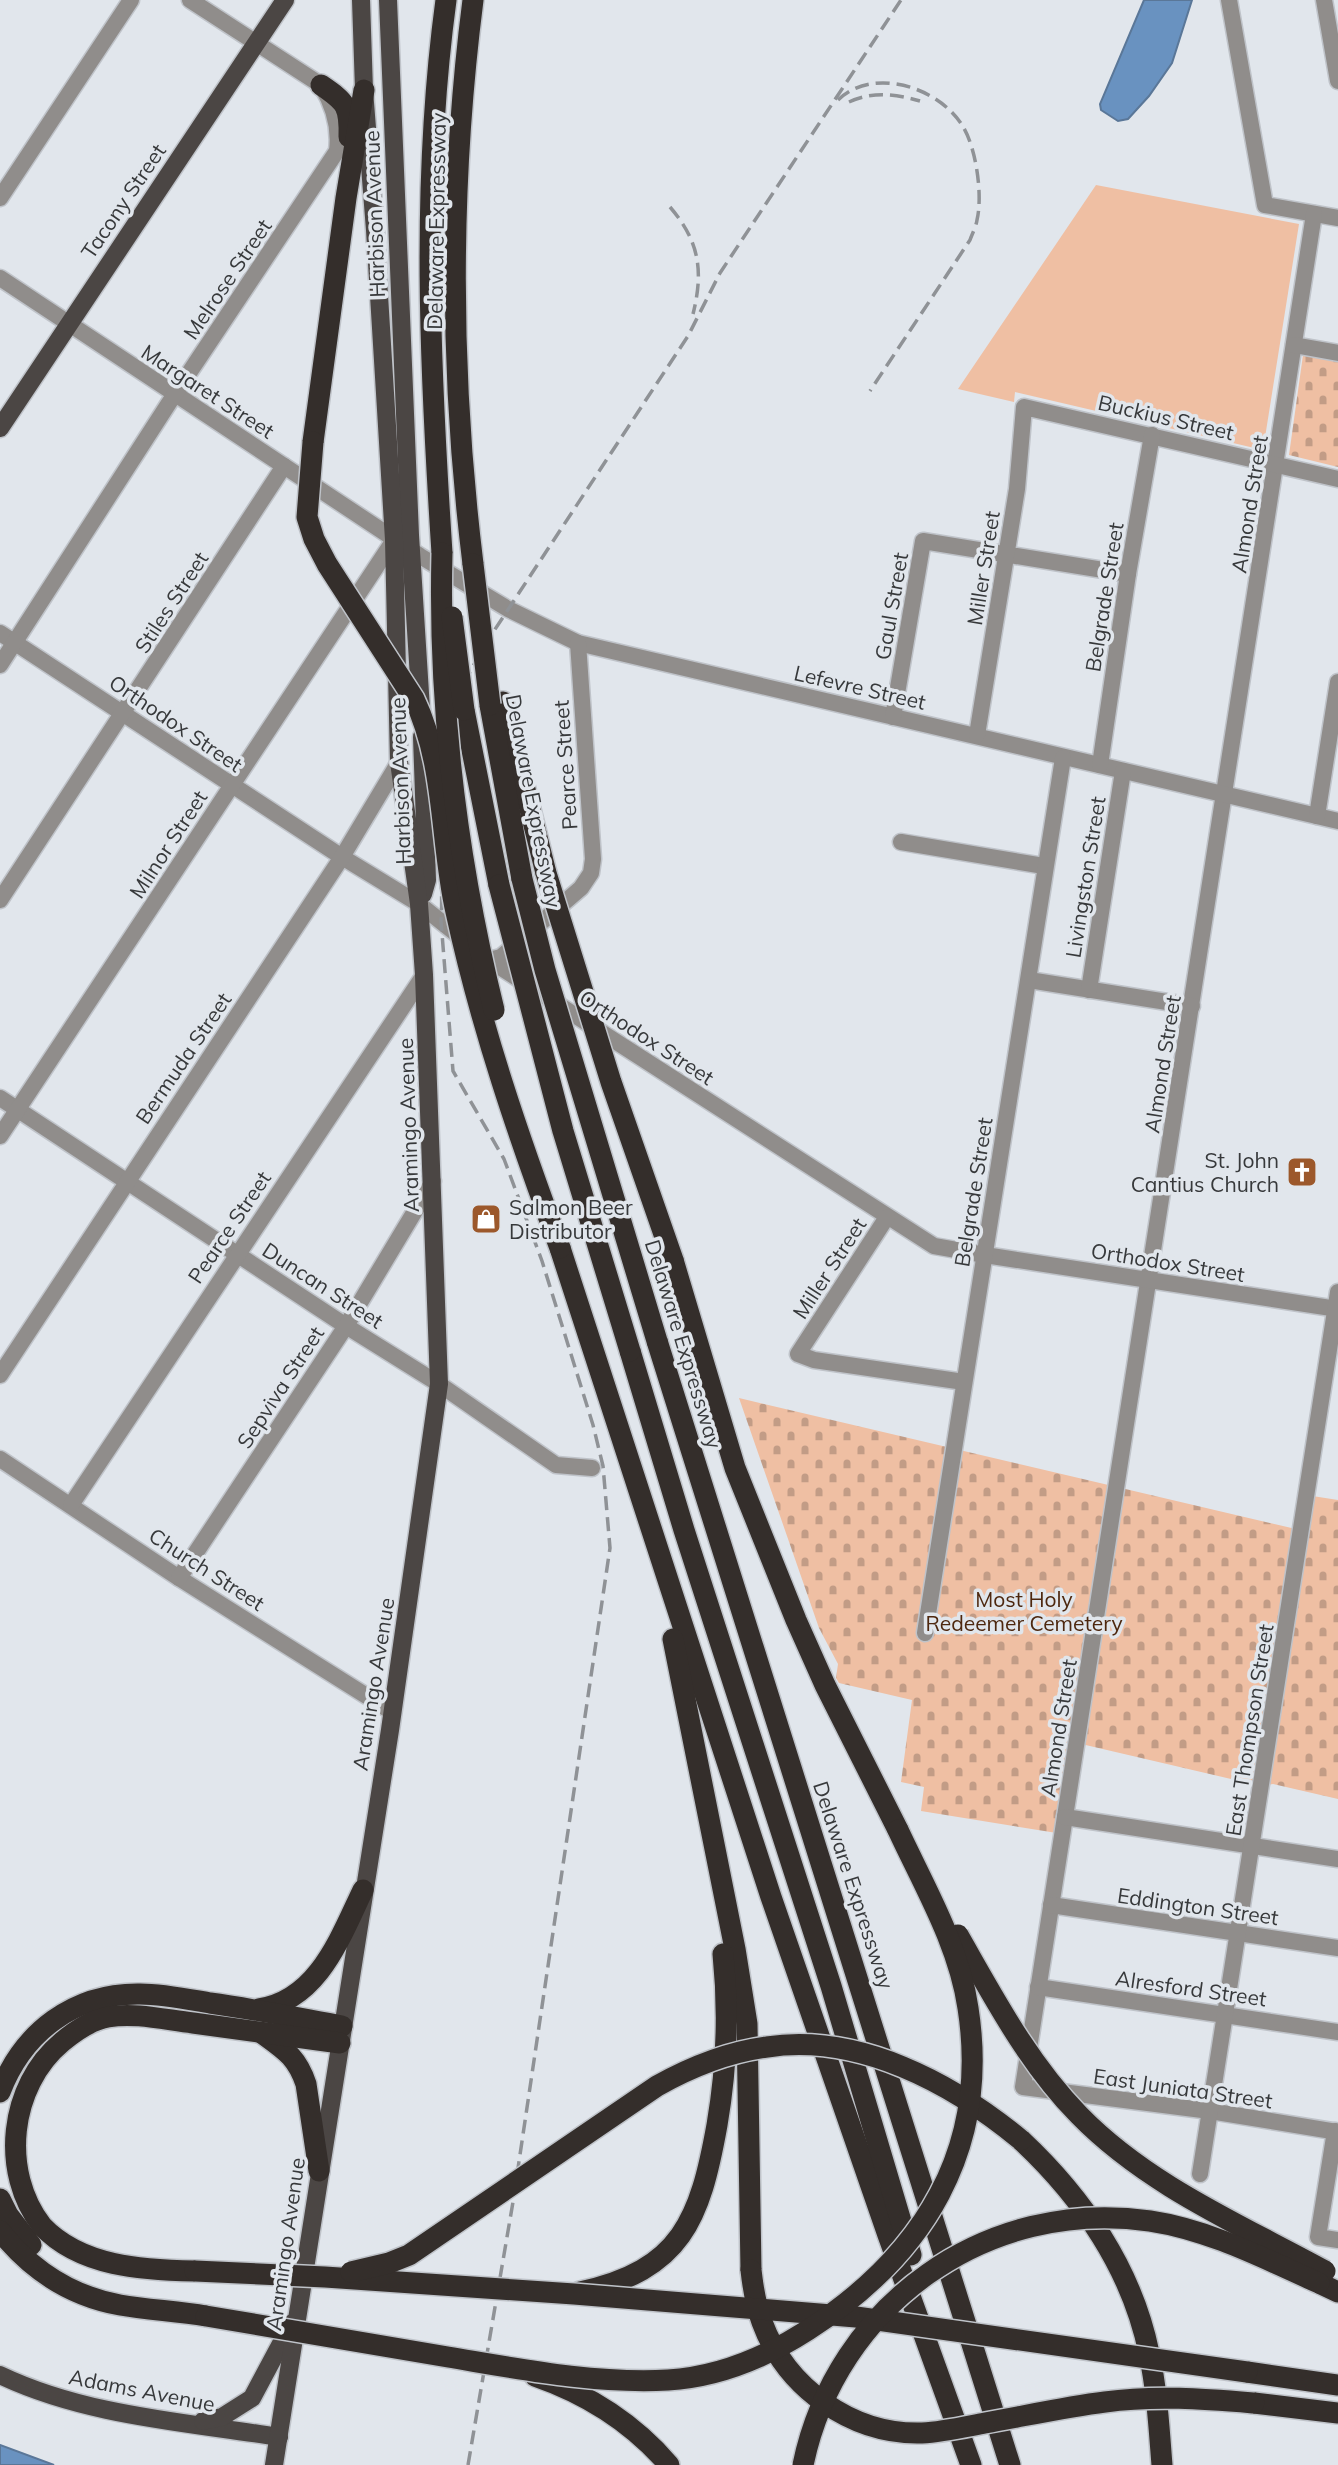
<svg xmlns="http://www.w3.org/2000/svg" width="1338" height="2465" font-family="Mulish,sans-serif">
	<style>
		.grass { fill: #efbfa3 }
		.cemetery { fill: url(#cemetery-stones) }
		.water { fill: #6992c0; stroke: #5a7798; stroke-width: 2 }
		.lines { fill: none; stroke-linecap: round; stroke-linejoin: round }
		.minor-casing { stroke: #bfc3c9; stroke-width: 19 }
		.major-casing { stroke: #bfc3c9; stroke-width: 21 }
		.highway-casing { stroke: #bfc3c9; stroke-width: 24 }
		.minor { stroke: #908d8b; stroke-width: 16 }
		.major { stroke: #4b4644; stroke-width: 18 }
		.highway { stroke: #342e2b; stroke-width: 21 }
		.rail { stroke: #8f9296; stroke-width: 3.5; stroke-dasharray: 14 7; stroke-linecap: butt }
		.highway-bridge-casing { stroke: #bfc3c9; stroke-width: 24; stroke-linecap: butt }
		.highway-bridge { stroke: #342e2b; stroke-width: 21 }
		.labels { text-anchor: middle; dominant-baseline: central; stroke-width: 7; stroke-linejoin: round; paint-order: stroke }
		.street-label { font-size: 21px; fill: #37393b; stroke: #e1e6ec }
		.poi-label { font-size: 21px; fill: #37393b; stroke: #e1e6ec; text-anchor: end }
		.park-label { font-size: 21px; fill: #4d270e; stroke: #e1e6ec }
	</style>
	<defs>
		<pattern id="cemetery-stones" width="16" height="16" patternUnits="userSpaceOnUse" patternTransform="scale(1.75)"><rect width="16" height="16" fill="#efbfa3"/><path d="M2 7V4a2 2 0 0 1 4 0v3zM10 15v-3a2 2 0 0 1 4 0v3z" fill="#c29c86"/></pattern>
	</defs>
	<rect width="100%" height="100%" fill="#e1e6ec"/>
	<polygon class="grass" points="1096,185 1299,224 1263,450 1015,392 1014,402 958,389"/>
	<g class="cemetery">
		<polygon points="1303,355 1338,360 1338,467 1289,455"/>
		<polygon points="739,1398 1300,1530 1306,1495 1338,1500 1338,1799 1273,1784 1261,1786 1077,1743 1063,1834 921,1811 924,1787 901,1782 912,1700 839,1683 836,1678 838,1664 819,1628"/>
	</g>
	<g class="water">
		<polygon points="1144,0 1192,0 1172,63 1149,96 1128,119 1118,121 1101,110 1100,104"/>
		<polygon points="0,2445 54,2465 0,2465"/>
	</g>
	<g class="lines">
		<g class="minor-casing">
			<g id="minor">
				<polyline points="1229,0 1265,205 1338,218"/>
				<polyline points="1324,0 1338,81"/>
				<polyline points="0,198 131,0"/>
				<polyline points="1314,214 1023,2087 1210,2111 1338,2132"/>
				<polyline points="0,278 420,556 508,609 578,643 1338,821"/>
				<polyline points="1294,345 1338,353"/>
				<polyline points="0,633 342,857 419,904 489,960 934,1246 985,1255 1338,1309"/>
				<path d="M0,665L169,403L337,151C340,127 334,106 321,85L190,0"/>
				<polyline points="893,717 923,541 1128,574"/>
				<polyline points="977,735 1017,489 1024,407 1338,479"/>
				<polyline points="1100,765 1128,574 1152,435"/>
				<polyline points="1317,816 1338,682"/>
				<polyline points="901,842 1044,866"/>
				<polyline points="0,900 284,466"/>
				<polyline points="489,960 501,957 581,888 591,873 593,859 578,643"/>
				<polyline points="1029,980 1192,1006"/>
				<polyline points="1089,990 1123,771"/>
				<polyline points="0,1098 346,1326 439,1384 556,1465 592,1468"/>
				<polyline points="0,1136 394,540"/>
				<polyline points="887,1217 798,1354 814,1360 964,1382"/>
				<polyline points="0,1375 342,857 399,762"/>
				<polyline points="0,1459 179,1578 392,1712"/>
				<polyline points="71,1505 424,975"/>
				<polyline points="179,1578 346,1326 433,1181"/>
				<polyline points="925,1633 1063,758"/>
				<polyline points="1065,1817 1338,1859"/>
				<polyline points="1051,1905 1338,1948"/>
				<polyline points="1038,1987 1338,2032"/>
				<polyline points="1335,2131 1318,2237 1338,2240"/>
				<polyline points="1200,2174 1338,1292"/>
			</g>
		</g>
		<g class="major-casing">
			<g id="major">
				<polyline points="388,0 410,535 421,709"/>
				<polyline points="0,428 285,0"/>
				<polyline points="422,737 427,880 423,894"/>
				<path d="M0,2375C86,2416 186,2422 279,2437"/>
				<polyline points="203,2421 222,2417 252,2398 292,2323"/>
				<polyline points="274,2465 390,1730 439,1384 424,975 419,904 399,762 394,540 375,230 364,90 361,0"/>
			</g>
		</g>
		<g class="highway-casing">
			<g id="highway">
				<path d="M473,0C449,187 450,377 473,564"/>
				<path d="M321,85C346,102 350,106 349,137"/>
				<polyline points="313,442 346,198 364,90"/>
				<path d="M442,553C430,369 421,184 446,0"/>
				<polyline points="503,702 546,873"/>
				<polyline points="490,705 522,879"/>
				<polyline points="464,710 499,885"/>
				<polyline points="560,1248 771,1897 888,2235 971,2465"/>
				<polyline points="673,1260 735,1468 796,1620 825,1685 898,1830"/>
				<polyline points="657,1341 1010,2465"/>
				<polyline points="630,1351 684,1530 831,1986 911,2255"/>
				<polyline points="673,1639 735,1949 747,2024 751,2270"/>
				<path d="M259,2009C318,2000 340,1938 363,1890"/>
				<path d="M263,2034C285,2050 297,2057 306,2084L319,2171"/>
				<path d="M0,2092C23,2032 74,1993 140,1994C163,1994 187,1999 210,2003C254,2009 298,2018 342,2026"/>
				<path d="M1021,2140C1082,2197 1132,2269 1149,2353C1157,2390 1159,2428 1162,2465"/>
				<polyline points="0,2199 8,2215 31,2245"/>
				<path d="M0,2231C31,2270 70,2296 120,2305C148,2310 177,2311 206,2316"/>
				<path d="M195,2271C143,2270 81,2267 42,2226C0,2172 9,2086 62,2042C75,2031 92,2020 108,2017C135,2012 166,2020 193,2023C242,2030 291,2036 340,2043"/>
				<polyline points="1319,2283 1338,2292"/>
				<path d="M580,2292C682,2270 700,2219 717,2125C727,2067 729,2012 723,1954"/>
				<polyline points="1247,2372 1338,2385"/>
				<path d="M535,2376C587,2394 633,2423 669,2465"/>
				<polyline points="1254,2403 1338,2413"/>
			</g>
		</g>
		<use href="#minor" class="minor"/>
		<use href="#major" class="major"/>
		<use href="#highway" class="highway"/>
		<g class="rail">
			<path d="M838,100C873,66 938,87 962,125C976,146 983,195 977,220C976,227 972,234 970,240L870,391"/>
			<path d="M849,102C873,91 896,94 920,101"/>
			<path d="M670,207C699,241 704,270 693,314"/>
			<path d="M468,2465L513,2202L610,1548L603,1466L593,1425L542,1261L504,1159L453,1071L441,921C444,876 435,831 436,786C436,733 462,684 488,640L688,336L720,273L901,0"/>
		</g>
		<g class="highway-bridge-casing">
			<g id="highway-bridge">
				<path d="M313,442L307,517L314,539L327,564L414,699C446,765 440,842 456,912C481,1027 519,1138 560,1248"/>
				<path d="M442,553C438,708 457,860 494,1010"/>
				<polyline points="473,564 490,705"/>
				<polyline points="452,617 464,710"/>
				<polyline points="546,873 611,1082 673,1260"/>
				<polyline points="522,879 545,970 657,1341"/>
				<polyline points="499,885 563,1131 630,1351"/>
				<path d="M958,1935C994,1998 1028,2063 1079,2115C1147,2185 1241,2225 1325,2271"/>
				<path d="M751,2270C753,2288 756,2306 762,2322C786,2388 852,2435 922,2433C943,2432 964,2427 985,2423C1025,2416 1065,2407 1105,2402C1155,2395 1204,2399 1254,2403"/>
				<polyline points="195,2271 325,2277 574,2294 856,2317 1247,2372"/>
				<path d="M351,2272L389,2263L409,2255L657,2086C691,2067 728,2052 767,2047C859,2033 952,2083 1021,2140"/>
				<path d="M206,2316C286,2330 367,2343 448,2357C520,2369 595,2384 668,2380C719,2377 766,2357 808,2330C924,2255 990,2149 968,2008C959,1945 924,1886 898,1830"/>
				<path d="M803,2465C836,2305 987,2197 1150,2221C1210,2230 1265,2259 1319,2283"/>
			</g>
		</g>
		<use href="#highway-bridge" class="highway-bridge"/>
	</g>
	<defs>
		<g id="church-square" transform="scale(1.575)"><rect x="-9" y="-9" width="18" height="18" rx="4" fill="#9c582b" stroke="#e1e6ec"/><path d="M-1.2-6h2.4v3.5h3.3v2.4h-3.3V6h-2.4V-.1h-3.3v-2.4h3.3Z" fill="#fff"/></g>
		<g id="shop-square" transform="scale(1.575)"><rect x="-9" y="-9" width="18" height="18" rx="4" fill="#9c582b" stroke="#e1e6ec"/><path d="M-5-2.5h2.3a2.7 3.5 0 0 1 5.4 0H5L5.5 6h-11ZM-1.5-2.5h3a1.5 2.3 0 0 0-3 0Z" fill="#fff"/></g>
	</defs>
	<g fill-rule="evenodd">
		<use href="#church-square" x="1302" y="1172"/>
		<use href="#shop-square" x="486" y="1219"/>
	</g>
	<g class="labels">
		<g class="street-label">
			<text transform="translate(123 201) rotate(-56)">Tacony Street</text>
			<text transform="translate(374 214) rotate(-92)">Harbison Avenue</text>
			<text transform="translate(436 221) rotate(-89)">Delaware Expressway</text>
			<text transform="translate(227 279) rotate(-56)">Melrose Street</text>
			<text transform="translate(208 391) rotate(33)">Margaret Street</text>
			<text transform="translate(1166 417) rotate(13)">Buckius Street</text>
			<text transform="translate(1249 504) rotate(-81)">Almond Street</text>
			<text transform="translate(983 568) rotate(-81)">Miller Street</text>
			<text transform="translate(1104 597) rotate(-81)">Belgrade Street</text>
			<text transform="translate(171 602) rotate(-57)">Stiles Street</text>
			<text transform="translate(891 606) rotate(-80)">Gaul Street</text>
			<text transform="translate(860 687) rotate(13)">Lefevre Street</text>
			<text transform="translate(176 723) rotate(34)">Orthodox Street</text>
			<text transform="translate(565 765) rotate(-94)">Pearce Street</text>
			<text transform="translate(400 781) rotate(-92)">Harbison Avenue</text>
			<text transform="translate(534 801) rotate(79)">Delaware Expressway</text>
			<text transform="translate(168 844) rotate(-57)">Milnor Street</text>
			<text transform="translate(1085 877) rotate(-81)">Livingston Street</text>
			<text transform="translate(647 1037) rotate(33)">Orthodox Street</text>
			<text transform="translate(183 1058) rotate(-56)">Bermuda Street</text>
			<text transform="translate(1162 1064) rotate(-81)">Almond Street</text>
			<text transform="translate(408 1125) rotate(-92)">Aramingo Avenue</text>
			<text transform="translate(973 1192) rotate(-81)">Belgrade Street</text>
			<text transform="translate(229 1227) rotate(-56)">Pearce Street</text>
			<text transform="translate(1168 1262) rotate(9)">Orthodox Street</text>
			<text transform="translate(829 1268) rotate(-57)">Miller Street</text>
			<text transform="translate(323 1285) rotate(33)">Duncan Street</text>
			<text transform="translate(684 1344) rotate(73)">Delaware Expressway</text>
			<text transform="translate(280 1387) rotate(-57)">Sepviva Street</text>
			<text transform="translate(207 1569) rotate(33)">Church Street</text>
			<text transform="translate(373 1684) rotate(-81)">Aramingo Avenue</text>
			<text transform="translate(1058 1728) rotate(-81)">Almond Street</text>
			<text transform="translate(1249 1730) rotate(-81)">East Thompson Street</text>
			<text transform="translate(854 1885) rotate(72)">Delaware Expressway</text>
			<text transform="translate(1198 1906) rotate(8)">Eddington Street</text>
			<text transform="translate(1191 1988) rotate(8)">Alresford Street</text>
			<text transform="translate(1183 2088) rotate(8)">East Juniata Street</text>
			<text transform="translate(285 2244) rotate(-82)">Aramingo Avenue</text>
			<text transform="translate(142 2390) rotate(11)">Adams Avenue</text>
		</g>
		<g class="poi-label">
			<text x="1279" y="1160">St. John<tspan x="1279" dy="24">Cantius Church</tspan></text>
			<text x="509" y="1207" text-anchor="start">Salmon Beer<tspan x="509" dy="24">Distributor</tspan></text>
		</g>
		<g class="park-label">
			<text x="1024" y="1599">Most Holy<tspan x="1024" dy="24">Redeemer Cemetery</tspan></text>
		</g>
	</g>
</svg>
